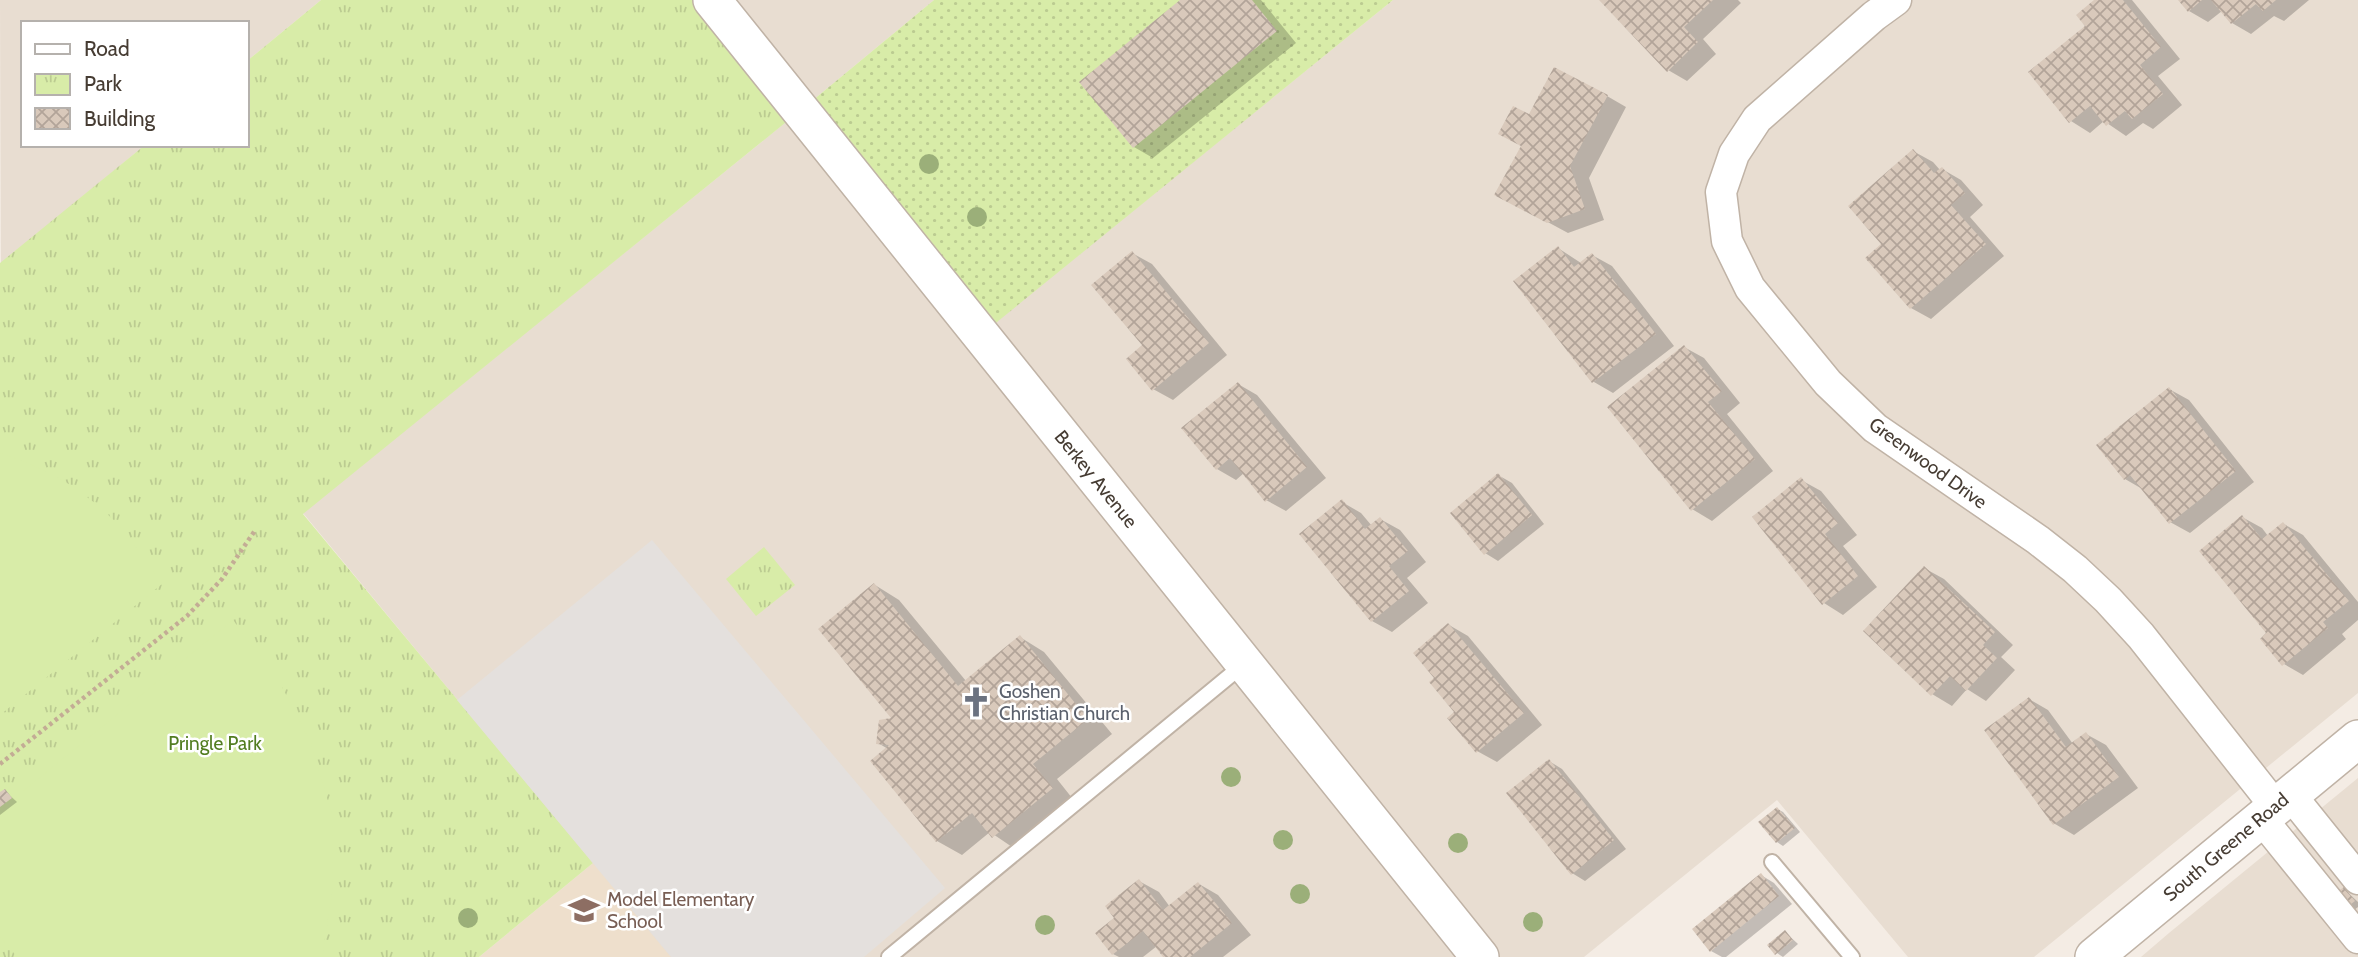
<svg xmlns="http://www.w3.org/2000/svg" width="2358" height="957" font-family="Cabin,sans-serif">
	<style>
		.residential { fill: #e8ddd1 }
		.education { fill: #eedfcc }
		.grass { fill: url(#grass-dots) }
		.park { fill: url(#park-tufts) }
		.pitch { fill: #d8eca8 }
		.parking { fill: #e4e0dd }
		.shadow { fill: #0003 }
		.building { fill: url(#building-cross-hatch) }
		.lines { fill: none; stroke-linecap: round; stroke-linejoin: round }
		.service-casing { stroke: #c0b3a6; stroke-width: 18 }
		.minor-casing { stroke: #c0b3a6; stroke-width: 33 }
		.tertiary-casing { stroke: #c0b3a6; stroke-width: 40 }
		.path { stroke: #c3ac95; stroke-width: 4.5; stroke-dasharray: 3.5 3.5; stroke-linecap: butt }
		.service { stroke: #fff; stroke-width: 14 }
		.minor { stroke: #fff; stroke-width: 30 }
		.tertiary { stroke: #fff; stroke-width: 37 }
		.tree { fill: #9baf79 }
		.labels { text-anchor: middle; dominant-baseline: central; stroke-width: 5; stroke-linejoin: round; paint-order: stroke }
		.street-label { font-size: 19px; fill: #463c33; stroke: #fff }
		.worship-label { font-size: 19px; fill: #5b616d; stroke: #fff; text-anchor: start }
		.park-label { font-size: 19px; fill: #527d21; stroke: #fff }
		.education-label { font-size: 19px; fill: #785e54; stroke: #fff; text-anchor: start }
	</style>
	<defs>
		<pattern id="grass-dots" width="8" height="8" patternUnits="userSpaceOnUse" patternTransform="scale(1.75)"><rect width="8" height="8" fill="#d8eca8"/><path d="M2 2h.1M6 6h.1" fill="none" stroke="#bbcb91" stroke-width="1.8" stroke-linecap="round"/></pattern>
		<pattern id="park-tufts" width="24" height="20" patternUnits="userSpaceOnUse" patternTransform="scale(1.75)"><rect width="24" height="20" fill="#d8eca8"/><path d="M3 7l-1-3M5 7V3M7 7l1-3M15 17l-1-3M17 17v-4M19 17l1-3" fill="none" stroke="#bbcb91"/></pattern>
		<pattern id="building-cross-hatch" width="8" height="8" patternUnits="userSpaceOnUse" patternTransform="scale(1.75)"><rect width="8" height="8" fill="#d9c9bb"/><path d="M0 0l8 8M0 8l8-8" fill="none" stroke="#b2a499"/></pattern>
	</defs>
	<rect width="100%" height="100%" fill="#f4ece4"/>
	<g class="residential">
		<polygon points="0,0 321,0 247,61 247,23 23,23 23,145 145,145 1,264"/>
		<polygon points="712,0 934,0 801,110 981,334 1393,0 2358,0 2358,693 2034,957 1908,957 1777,800 1584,957 670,957 303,513 801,110"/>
		<polygon points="2358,778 2358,957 2141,957 2169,933"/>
	</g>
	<polygon class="education" points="593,863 671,957 479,957"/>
	<polygon class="grass" points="934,0 1393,0 981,335 801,110"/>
	<g class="park">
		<polygon points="321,0 712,0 801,110 303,514 593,863 479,957 0,957 0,263 145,145 247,145 247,61"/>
		<polygon points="764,547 795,585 756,616 726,579"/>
	</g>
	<g class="pitch">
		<path d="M0,453C49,468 94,495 127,535C139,551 150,568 162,584L0,715Z"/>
		<polygon points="233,620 279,681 311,743 332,815 333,888 322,957 17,957 0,936 0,810"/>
	</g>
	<polygon class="parking" points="652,540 945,888 864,957 671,957 457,700"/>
	<g class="shadow">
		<polygon points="1183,0 1261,0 1296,43 1153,158 1134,147"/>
		<polygon points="1604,0 1738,0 1741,3 1703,39 1716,54 1687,81 1668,70"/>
		<polygon points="2097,0 2132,0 2180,59 2158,76 2182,105 2153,129 2143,123 2126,136 2104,121 2090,133 2071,121 2087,26"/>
		<polygon points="2180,0 2309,0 2284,21 2274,16 2251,34 2232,23 2222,11 2208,22 2189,11"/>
		<polygon points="1607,96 1626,107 1589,178 1604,220 1568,233 1516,205 1522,146"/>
		<polygon points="1913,151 1933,162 1940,170 1942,169 1961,180 1983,205 1970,217 2004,256 1931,319 1911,308 1867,258 1883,244"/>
		<polygon points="1558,248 1581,263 1592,255 1612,266 1674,346 1613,393 1594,382 1515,281"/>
		<polygon points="1132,253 1152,264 1227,355 1173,400 1153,389 1144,346"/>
		<polygon points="1684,347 1704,358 1740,403 1727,414 1773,471 1712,521 1692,509"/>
		<polygon points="1238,384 1257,395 1326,478 1286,511 1266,500 1244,473 1236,480 1217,469"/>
		<polygon points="2169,389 2189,400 2254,482 2190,533 2170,522 2144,490 2125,479"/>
		<polygon points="1498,475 1512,483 1544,524 1498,561 1485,553"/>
		<polygon points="1801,480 1821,491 1857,535 1843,546 1877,587 1843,615 1824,603"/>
		<polygon points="1342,502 1361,513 1372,526 1380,519 1400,530 1426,562 1407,578 1428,603 1392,632 1372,621"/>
		<polygon points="2242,517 2262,528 2268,536 2284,524 2303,535 2358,602 2358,620 2342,634 2346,639 2303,675 2284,664 2269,633"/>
		<polygon points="1924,568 1944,579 2013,645 2001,657 2015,670 1986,701 1967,689 1952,706 1932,694"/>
		<polygon points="875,585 899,600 966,681 1020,637 1044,652 1112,734 1057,779 1076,803 1018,851 990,832 962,855 937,841 888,749 878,743 894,719"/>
		<polygon points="1449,625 1468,636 1542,725 1497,762 1477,751 1437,678"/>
		<polygon points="2029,699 2048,710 2073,744 2086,734 2106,745 2138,788 2074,835 2055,824 1986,731"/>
		<polygon points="1549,761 1562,769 1626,849 1585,881 1572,873"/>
		<polygon points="5,791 17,802 0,815 0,795"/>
		<polygon points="1777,809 1783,812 1800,832 1783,846 1777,842"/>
		<polygon points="1761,875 1774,883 1792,904 1726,957 1722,957 1711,951"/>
		<polygon points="1139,881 1159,892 1170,907 1199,884 1218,895 1251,935 1223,957 1165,957 1157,946 1143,957 1119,957 1113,954 1117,918"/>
		<polygon points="2344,889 2358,902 2358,907 2353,911 2347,907"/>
		<polygon points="1785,932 1798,944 1783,957 1777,953"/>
	</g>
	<g class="building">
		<polygon points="1180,0 1252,0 1277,31 1133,148 1079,82"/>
		<polygon points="1599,0 1713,0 1684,27 1698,42 1667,72"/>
		<polygon points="2094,0 2123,0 2161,47 2140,65 2163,94 2132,119 2125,111 2106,126 2090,106 2069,123 2028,72 2085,26 2076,15"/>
		<polygon points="2178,0 2202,0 2188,12"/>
		<polygon points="2211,0 2276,0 2263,11 2256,4 2231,24"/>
		<polygon points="1554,67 1608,95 1570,166 1585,209 1547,223 1494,195 1521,146 1498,134 1513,106 1529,114"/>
		<polygon points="1913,149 1934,173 1942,167 1965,193 1951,205 1986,244 1910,309 1865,258 1881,244 1848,206"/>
		<polygon points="1558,246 1574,267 1592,253 1656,334 1592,383 1513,281"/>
		<polygon points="1132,251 1209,343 1152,391 1126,359 1142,345 1091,285"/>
		<polygon points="1684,345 1722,391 1708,402 1755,459 1691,511 1607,407"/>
		<polygon points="1238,382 1307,467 1265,502 1230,458 1216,470 1181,428"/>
		<polygon points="2169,387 2236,471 2169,524 2130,475 2124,480 2096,445"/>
		<polygon points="1498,473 1532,515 1484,555 1450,513"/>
		<polygon points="1801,477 1838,523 1825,534 1858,576 1822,605 1752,517"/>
		<polygon points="1342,499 1365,529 1380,517 1408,551 1389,566 1409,591 1371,622 1299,534"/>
		<polygon points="2242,515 2262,539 2283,522 2349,601 2323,622 2328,628 2282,666 2260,639 2266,633 2199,551"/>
		<polygon points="1924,566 1995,632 1983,645 1997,658 1966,691 1950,676 1931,696 1863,631"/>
		<polygon points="874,583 958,686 1020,635 1088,719 1033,764 1053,788 992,838 972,813 936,842 870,761 889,745 876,744 879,720 891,718 818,629"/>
		<polygon points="1448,623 1524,713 1476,753 1447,718 1454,712 1429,682 1434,678 1413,653"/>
		<polygon points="2029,697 2066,747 2086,732 2119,777 2053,825 1984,730"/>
		<polygon points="1549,759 1614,840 1571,875 1506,793"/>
		<polygon points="5,789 12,798 0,807 0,792"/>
		<polygon points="1777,807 1795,828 1776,843 1758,822"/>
		<polygon points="1761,873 1779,896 1710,952 1692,929"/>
		<polygon points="1139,879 1163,910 1198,882 1232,923 1190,957 1163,957 1143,931 1112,955 1095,933 1114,918 1105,906"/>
		<polygon points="2344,887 2355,901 2346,908 2334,894"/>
		<polygon points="1785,930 1793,940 1775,955 1767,945"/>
	</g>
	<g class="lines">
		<g class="service-casing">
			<g id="service">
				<polyline points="1772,862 1852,957"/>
				<polyline points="889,957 1244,664"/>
			</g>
		</g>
		<g class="minor-casing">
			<g id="minor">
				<polyline points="1896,0 1874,16 1757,119 1734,154 1721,192 1727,241 1750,288 1828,383 1875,428 2038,540 2075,569 2108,600 2141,636 2275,806"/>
				<polyline points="2290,794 2358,879"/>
				<polyline points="2261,818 2358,938"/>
			</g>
		</g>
		<g class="tertiary-casing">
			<g id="tertiary">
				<polyline points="712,0 1480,957"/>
				<polyline points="2094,957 2358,739"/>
			</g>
		</g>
		<polyline class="path" points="0,764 187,616 222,579 256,529"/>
		<use href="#service" class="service"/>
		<use href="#minor" class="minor"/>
		<use href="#tertiary" class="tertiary"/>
	</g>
	<g class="tree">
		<circle cx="929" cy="164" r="10"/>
		<circle cx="977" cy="217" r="10"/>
		<circle cx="1231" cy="777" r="10"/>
		<circle cx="1283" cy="840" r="10"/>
		<circle cx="1458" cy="843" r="10"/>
		<circle cx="1300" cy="894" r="10"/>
		<circle cx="468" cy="918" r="10"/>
		<circle cx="1533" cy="922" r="10"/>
		<circle cx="1045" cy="925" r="10"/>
	</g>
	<defs>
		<g id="church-bare" transform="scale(2.415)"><path d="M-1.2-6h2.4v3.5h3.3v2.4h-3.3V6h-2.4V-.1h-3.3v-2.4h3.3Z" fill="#6b7280" stroke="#fff" stroke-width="2.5" paint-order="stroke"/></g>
		<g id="school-bare" transform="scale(2.415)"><path d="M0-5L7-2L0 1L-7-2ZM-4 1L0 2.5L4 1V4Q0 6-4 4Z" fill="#8d6e63" stroke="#fff" stroke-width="2.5" paint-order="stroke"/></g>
	</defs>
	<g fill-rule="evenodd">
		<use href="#church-bare" x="976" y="702"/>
		<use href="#school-bare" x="584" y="910"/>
	</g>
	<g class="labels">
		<g class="street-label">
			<text transform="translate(1928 463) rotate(36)">Greenwood Drive</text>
			<text transform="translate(1096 479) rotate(51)">Berkey Avenue</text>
			<text transform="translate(2226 847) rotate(-40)">South Greene Road</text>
		</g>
		<g class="worship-label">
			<text x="999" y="691">Goshen<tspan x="999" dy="22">Christian Church</tspan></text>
		</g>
		<g class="park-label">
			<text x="215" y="743">Pringle Park</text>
		</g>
		<g class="education-label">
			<text x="607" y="899">Model Elementary<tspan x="607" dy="22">School</tspan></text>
		</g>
	</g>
	<rect x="21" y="21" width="228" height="126" fill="#ffffff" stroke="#b5b1ad" stroke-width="2"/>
	<rect x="35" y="44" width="35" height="10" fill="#ffffff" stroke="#b5b1ad" stroke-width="2"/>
	<text x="84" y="56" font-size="21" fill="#463c33">Road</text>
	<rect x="35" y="74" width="35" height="21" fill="url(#park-tufts)" stroke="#b5b1ad" stroke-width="2"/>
	<text x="84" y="91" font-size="21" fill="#463c33">Park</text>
	<rect x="35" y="108" width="35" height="21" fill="url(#building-cross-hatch)" stroke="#b5b1ad" stroke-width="2"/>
	<text x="84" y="126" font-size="21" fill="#463c33">Building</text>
</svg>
